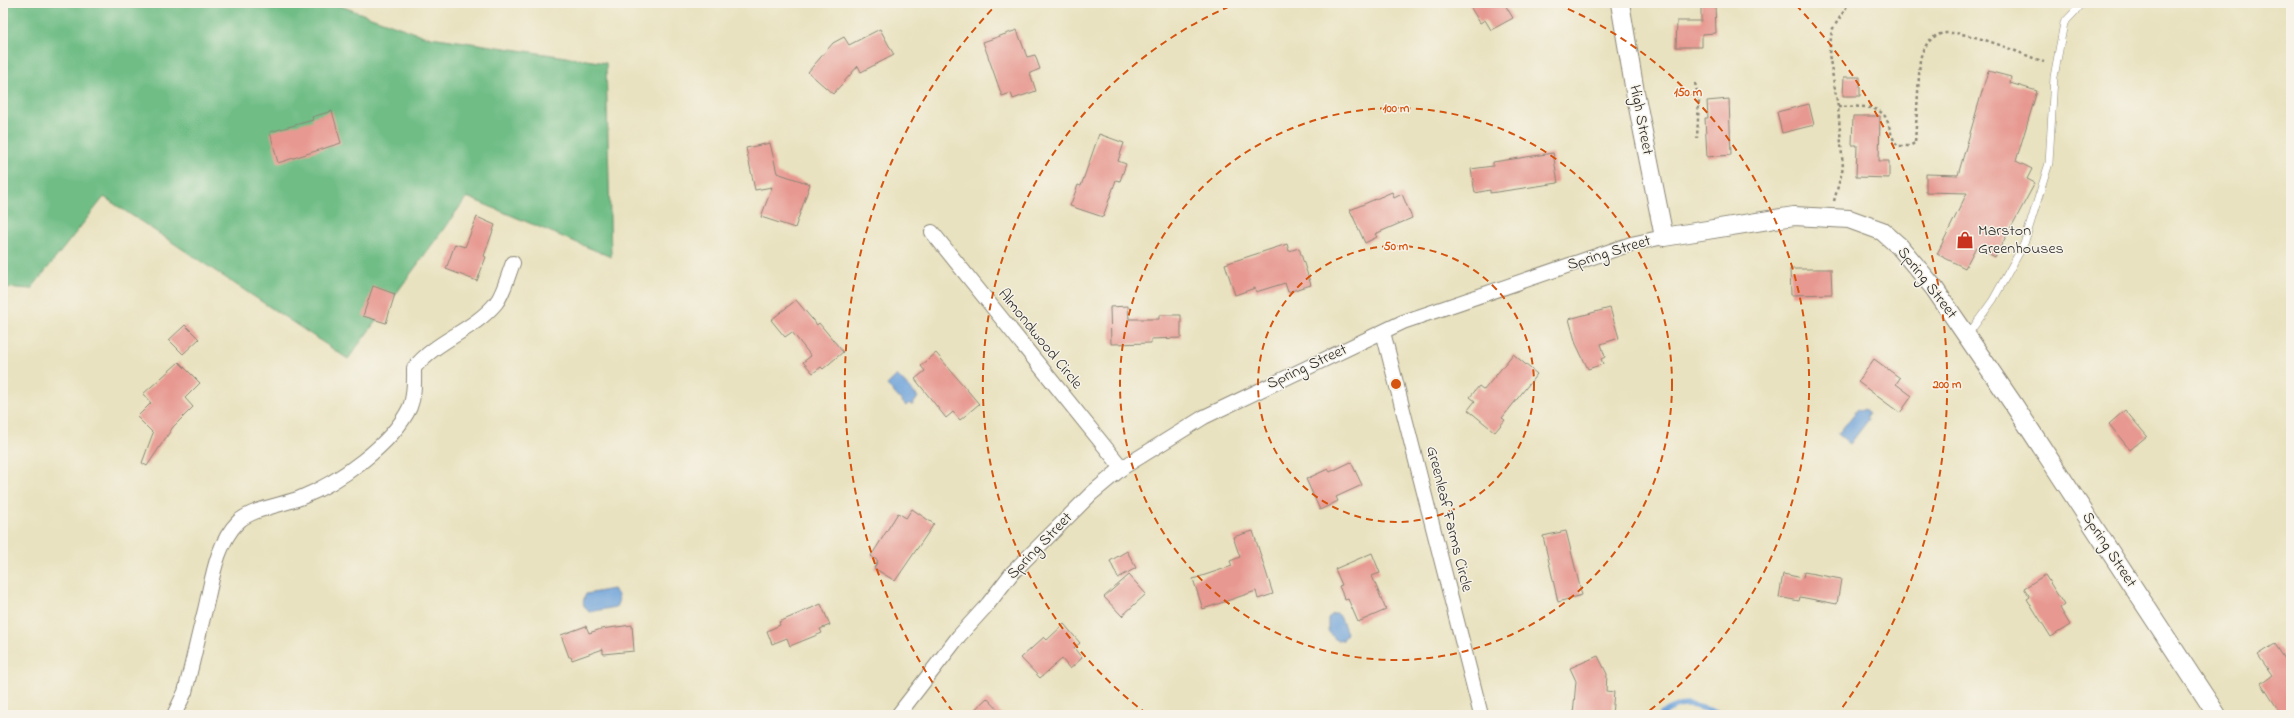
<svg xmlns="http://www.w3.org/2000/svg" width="2294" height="718" font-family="'Indie Flower',sans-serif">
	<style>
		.forest { fill: #6fbd86; stroke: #4d7458 }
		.water { fill: #6ca1d9; stroke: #4c6682 }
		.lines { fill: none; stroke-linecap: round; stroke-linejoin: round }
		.stream { stroke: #6ca1d9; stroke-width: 5.5 }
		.building { fill: #e79991 }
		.service-casing { stroke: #8a8676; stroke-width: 8 }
		.minor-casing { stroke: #8a8676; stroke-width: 16 }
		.tertiary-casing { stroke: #8a8676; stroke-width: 20 }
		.path { stroke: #8a8676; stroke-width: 2.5; stroke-dasharray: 3 3; stroke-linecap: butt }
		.service { stroke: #fff; stroke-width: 7 }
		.minor { stroke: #fff; stroke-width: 14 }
		.tertiary { stroke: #fff; stroke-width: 18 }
		.ring { fill: none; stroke: #d5540f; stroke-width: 2; stroke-dasharray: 7 5 }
		.labels { text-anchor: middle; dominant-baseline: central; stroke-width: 3; stroke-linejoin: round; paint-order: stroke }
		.street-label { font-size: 16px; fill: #2b2b2b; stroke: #f7f3e8 }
		.poi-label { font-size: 16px; fill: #2b2b2b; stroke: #f7f3e8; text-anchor: start }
		.centre { fill: #d5540f; stroke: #f7f3e8; stroke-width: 2 }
		.ring-label { font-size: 12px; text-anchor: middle; font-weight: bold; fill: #d5540f; stroke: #f7f3e8; stroke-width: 3; stroke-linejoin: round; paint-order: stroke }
	</style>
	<rect width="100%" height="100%" fill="#f7f3e8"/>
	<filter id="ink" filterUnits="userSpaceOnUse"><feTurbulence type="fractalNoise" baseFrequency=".025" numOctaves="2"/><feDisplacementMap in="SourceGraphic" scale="8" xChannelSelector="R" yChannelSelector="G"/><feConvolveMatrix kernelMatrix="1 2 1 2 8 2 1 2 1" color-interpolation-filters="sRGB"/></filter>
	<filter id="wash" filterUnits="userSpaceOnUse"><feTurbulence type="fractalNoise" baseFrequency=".012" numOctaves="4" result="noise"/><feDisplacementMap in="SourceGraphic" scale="16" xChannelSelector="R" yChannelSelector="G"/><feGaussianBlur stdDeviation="0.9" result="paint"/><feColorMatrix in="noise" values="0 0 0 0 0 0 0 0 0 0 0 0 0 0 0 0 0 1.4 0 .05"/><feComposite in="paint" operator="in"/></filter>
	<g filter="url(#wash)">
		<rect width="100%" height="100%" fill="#e9e2c0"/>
		<polygon class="forest" points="3,3 332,3 424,36 606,63 611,257 467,197 348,359 104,197 31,289 3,287"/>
		<g class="water">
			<polygon points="897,375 918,397 912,406 909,403 906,406 887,385"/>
			<polygon points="1858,409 1861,411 1863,409 1869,414 1867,417 1869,419 1850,444 1838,434"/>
			<path d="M613,589C620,596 620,599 616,607L589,612C582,605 582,602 586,594Z"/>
			<path d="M1333,614H1338C1341,616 1345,629 1347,633L1343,640L1337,641L1328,631V618Z"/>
		</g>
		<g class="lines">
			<path class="stream" d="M1661,715C1682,698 1699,706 1722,715"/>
		</g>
		<g id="blocks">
			<g class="building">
				<polygon points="1468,3 1504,3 1513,18 1491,30 1485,20 1480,23"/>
				<polygon points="1701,3 1715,3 1716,33 1702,34 1702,47 1676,47 1677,21 1701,21"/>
				<polygon points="880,29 894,55 861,72 858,66 833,94 808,72 833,43 844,37 849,45"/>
				<polygon points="1017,30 1027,57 1035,55 1040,69 1030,73 1036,91 1013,99 1011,93 1002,96 983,42"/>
				<polygon points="1988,71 2011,77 2010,83 2037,91 2016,161 2032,169 2027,179 2035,183 1995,257 1976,247 1965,268 1937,254 1967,193 1926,192 1926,174 1958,175"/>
				<polygon points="1844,77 1860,77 1860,96 1843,96"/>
				<polygon points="1729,99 1731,155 1707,157 1705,118 1708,118 1707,101"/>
				<polygon points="1809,104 1814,125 1782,133 1777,112"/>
				<polygon points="332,111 341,143 278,163 270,132 313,120 312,117"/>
				<polygon points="1853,116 1880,116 1879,161 1889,161 1889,178 1856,177 1857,145 1852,145"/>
				<polygon points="1099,134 1124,143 1118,161 1126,164 1120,181 1116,180 1103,217 1070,206 1078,185 1081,186"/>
				<polygon points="770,143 777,173 810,184 795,228 761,217 772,187 755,190 746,148"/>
				<polygon points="1553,153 1558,183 1490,193 1490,190 1475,193 1471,169 1493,166 1493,162"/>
				<polygon points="1392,192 1394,198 1402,194 1412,218 1375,234 1377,237 1365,243 1350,210"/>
				<polygon points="477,217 495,225 484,256 486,257 477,281 446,269 455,244 465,247"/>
				<polygon points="1287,244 1289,251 1299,248 1311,285 1288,292 1285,283 1256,292 1255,288 1235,295 1225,264"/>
				<polygon points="1790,269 1831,269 1832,294 1791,295"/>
				<polygon points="373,286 395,294 386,323 363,316"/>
				<polygon points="796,300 817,325 819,323 843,352 823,369 821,367 813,373 803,362 811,356 792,332 785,337 771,320"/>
				<polygon points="1128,306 1129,319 1159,319 1159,315 1181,315 1181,338 1151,339 1151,343 1111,344 1110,307"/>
				<polygon points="1610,308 1619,338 1601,344 1605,357 1601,359 1603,364 1588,369 1576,344 1569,319"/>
				<polygon points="185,325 199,339 183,354 169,340"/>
				<polygon points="936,353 979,404 960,420 953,412 946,418 915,379 925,371 921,366"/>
				<polygon points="1513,354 1537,374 1502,418 1505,420 1495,432 1468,410 1475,401 1470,397 1479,386 1484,390"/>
				<polygon points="1874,359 1900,378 1896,384 1912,396 1900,413 1858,382"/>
				<polygon points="179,362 200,383 185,398 193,407 173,427 147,466 142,463 153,433 137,417 151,403 143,394"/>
				<polygon points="2125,410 2147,436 2130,450 2109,424"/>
				<polygon points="1351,462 1362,485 1336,497 1338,501 1320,510 1306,479 1328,469 1330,472"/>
				<polygon points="912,509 934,524 895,581 874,568 878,561 871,556 898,513 906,518"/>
				<polygon points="1253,531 1273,594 1258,599 1256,591 1203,609 1193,579 1232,566 1230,561 1240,557 1233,537"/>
				<polygon points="1566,531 1582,595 1558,602 1543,536"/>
				<polygon points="1127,551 1136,568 1118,578 1110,561"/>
				<polygon points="1372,553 1380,573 1372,576 1386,610 1358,622 1348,599 1345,600 1339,586 1342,585 1335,569"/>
				<polygon points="1804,572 1841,579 1837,604 1800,597 1799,601 1779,597 1783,574 1803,578"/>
				<polygon points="1129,575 1146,594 1122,616 1104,597"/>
				<polygon points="2045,575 2064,605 2060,608 2070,625 2051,637 2027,599 2030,597 2024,588"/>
				<polygon points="821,604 830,625 820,629 822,633 790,646 787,638 772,644 767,631 780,625 779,622"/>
				<polygon points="1064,624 1080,643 1074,648 1082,658 1070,669 1062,659 1040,678 1021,658 1044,637 1047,640"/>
				<polygon points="632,625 634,651 603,654 603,649 572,660 571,657 569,657 561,635 586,626 589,633 601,629"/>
				<polygon points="2275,644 2291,668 2291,708 2281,714 2261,683 2272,675 2258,655"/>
				<polygon points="1598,656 1607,674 1606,691 1614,692 1612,715 1573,715 1576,681 1570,668"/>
				<polygon points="987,698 1003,715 969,715"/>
			</g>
		</g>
	</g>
	<g filter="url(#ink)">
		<use href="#blocks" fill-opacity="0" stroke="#8a8676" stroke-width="1"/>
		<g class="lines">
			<g class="service-casing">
				<polyline id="service" points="1967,336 1993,300 2024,244 2049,163 2054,77 2064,23 2083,3"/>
			</g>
			<g class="minor-casing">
				<g id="minor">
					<polyline points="932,232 1122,468"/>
					<polyline points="1383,332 1481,715"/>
					<path d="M174,715L185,692C192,665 198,637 205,610C212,581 216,544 238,522C251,509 282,505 300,498C338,483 392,445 410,407C415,394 414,381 414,368C436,340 473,331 496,303C504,293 508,275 513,263"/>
					<polyline points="898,715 959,636 988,604 1012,573 1092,493 1122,468 1204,417 1403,322 1631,244 1664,237"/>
				</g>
			</g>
			<g class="tertiary-casing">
				<polyline id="tertiary" points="1620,3 1635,92 1664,237 1794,216 1849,219 1882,231 1899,246 1934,288 2014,405 2217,715"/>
			</g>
			<g class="path">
				<polyline points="1695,83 1699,100 1697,138"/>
				<path d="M1838,107C1853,107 1880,103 1887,120C1891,131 1891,138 1898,146H1909L1915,143L1920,59C1924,46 1931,34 1946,33C1971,31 2019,53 2044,62"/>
				<polyline points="1834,201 1843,168 1838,107 1829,54 1832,30 1849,3"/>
			</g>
			<use href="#service" class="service"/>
			<use href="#minor" class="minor"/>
			<use href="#tertiary" class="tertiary"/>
		</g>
	</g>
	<g class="ring">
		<circle cx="1396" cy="384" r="138"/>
		<circle cx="1396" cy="384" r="276"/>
		<path d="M1147 714A413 413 0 0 1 1235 4M1557 4A413 413 0 0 1 1645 714"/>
		<path d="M953 712A551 551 0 0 1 996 5M1796 5A551 551 0 0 1 1839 712"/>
	</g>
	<defs>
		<g id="shop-bare" transform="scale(1.38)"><path d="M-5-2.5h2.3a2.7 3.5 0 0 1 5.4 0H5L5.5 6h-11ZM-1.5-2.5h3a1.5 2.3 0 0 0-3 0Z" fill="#c8321e" stroke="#f7f3e8" stroke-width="2.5" paint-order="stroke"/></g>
	</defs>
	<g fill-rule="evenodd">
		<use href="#shop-bare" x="1965" y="240"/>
	</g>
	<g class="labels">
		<g class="street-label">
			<text transform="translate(1641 120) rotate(79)">High Street</text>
			<text transform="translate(1609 253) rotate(-17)">Spring Street</text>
			<text transform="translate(1927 283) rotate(52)">Spring Street</text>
			<text transform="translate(1040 339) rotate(51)">Almondwood Circle</text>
			<text transform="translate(1307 367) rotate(-25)">Spring Street</text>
			<text transform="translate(1449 519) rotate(76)">Greenleaf Farms Circle</text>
			<text transform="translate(1040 546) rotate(-46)">Spring Street</text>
			<text transform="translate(2109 550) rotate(57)">Spring Street</text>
		</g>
		<g class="poi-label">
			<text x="1978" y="231">Marston<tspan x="1978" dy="18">Greenhouses</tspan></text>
		</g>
	</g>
	<circle cx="1396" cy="384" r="6" class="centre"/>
	<g class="ring-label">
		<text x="1688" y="96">150 m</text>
		<text x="1396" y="112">100 m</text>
		<text x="1396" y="250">50 m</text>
		<text x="1947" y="388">200 m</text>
	</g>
	<rect width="2294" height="718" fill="none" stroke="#f7f3e8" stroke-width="16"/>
</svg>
